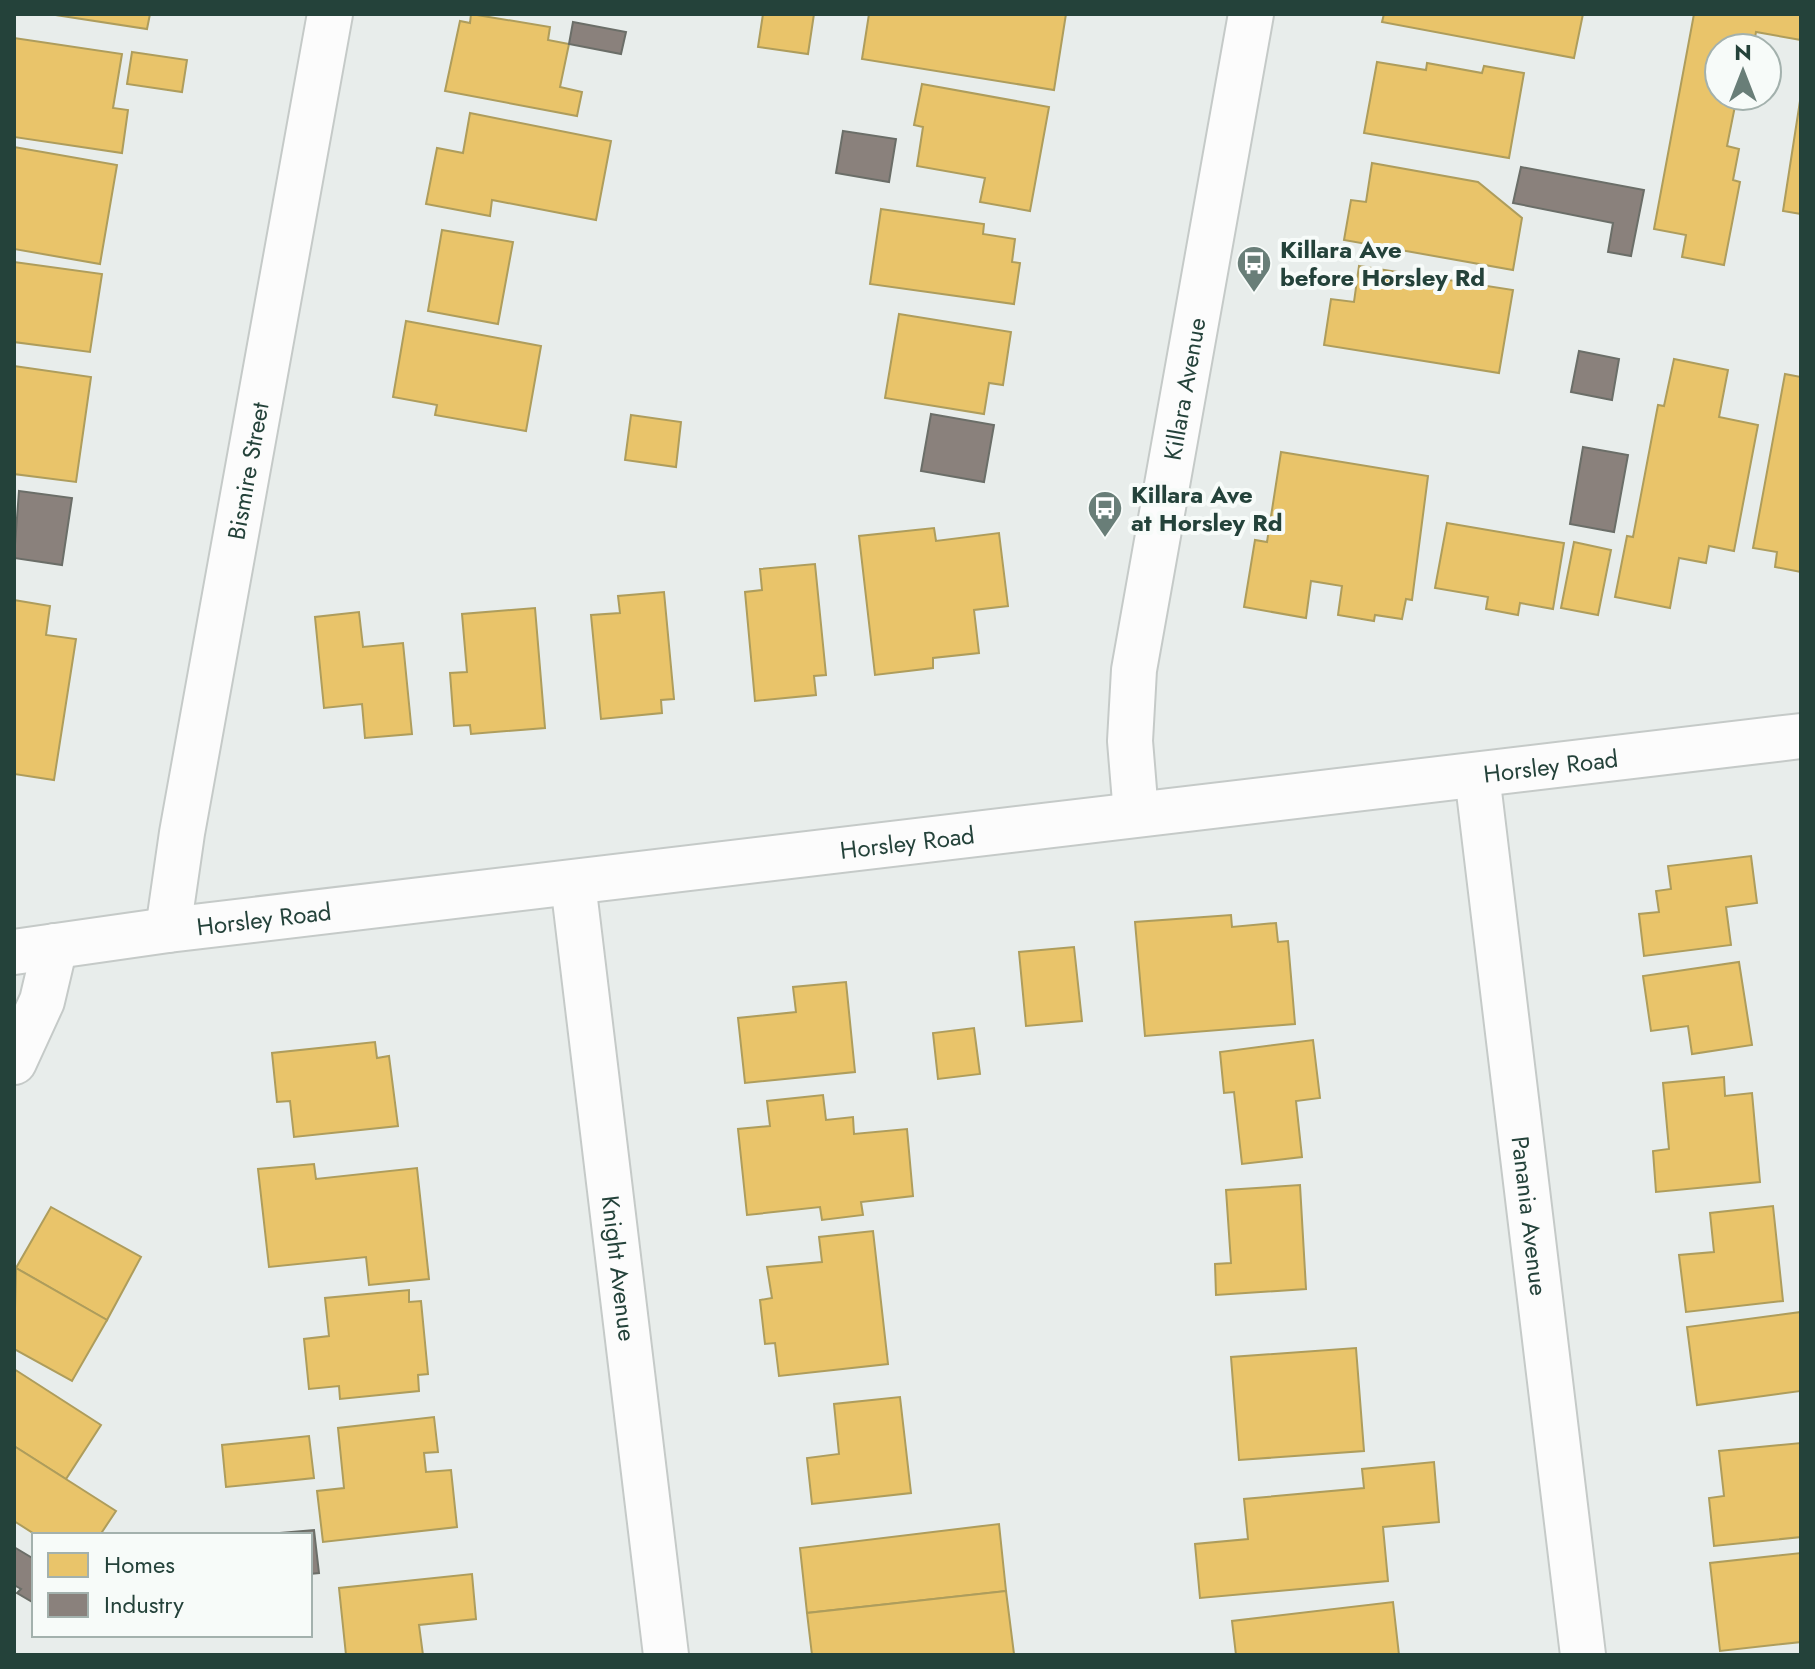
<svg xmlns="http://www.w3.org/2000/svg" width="1815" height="1669" font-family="Jost,sans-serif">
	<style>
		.homes { fill: #e9c46a; stroke: #ae9d5c; stroke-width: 2 }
		.industry { fill: #8a817c; stroke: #6b6e68; stroke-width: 2 }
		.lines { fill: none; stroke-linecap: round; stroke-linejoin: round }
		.minor-casing { stroke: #c5cac8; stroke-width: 48 }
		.minor { stroke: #fcfcfc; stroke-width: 44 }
		.labels { text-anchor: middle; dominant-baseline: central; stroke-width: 8; stroke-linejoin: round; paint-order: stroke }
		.poi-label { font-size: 24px; font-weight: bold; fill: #24423a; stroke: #f7fbf9; text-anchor: start }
		.street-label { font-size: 24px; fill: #24423a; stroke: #f7fbf9 }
	</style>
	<rect width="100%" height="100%" fill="#e8edeb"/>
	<g class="homes">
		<polygon points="49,14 150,14 147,29"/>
		<polygon points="471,14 550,27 548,40 569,44 560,87 582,92 577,116 445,91 460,21 470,23"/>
		<polygon points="763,14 814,14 808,54 758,47"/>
		<polygon points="869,14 1066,14 1054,90 862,59"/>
		<polygon points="1384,14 1583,14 1574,58 1382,22"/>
		<polygon points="1694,14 1801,14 1801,40 1756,32 1753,48 1719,48 1719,96 1737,96 1727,146 1739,149 1733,180 1740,182 1724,265 1682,257 1686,235 1654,229"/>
		<polygon points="14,38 122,54 113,108 128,110 122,153 14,137"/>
		<polygon points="132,52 187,60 182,92 127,84"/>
		<polygon points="1377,62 1426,70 1427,63 1482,73 1484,66 1524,73 1509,158 1364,133"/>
		<polygon points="922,84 1049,107 1030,211 980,202 985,178 917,166 923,127 914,125"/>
		<polygon points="1800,101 1801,101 1801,214 1783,211"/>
		<polygon points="470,113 611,141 596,220 492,200 490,216 426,204 437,148 463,153"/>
		<polygon points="14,147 117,165 100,264 14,249"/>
		<polygon points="1372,163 1478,182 1522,218 1513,270 1344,240 1351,200 1366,202"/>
		<polygon points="881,209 984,224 983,234 1015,239 1012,262 1020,263 1014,304 870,284"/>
		<polygon points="442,230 513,242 498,324 428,311"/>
		<polygon points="14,262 102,274 90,352 14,342"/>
		<polygon points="1359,266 1513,290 1499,373 1324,345 1331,299 1354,302"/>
		<polygon points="899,314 1011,332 1003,385 989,383 984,414 885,398"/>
		<polygon points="406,321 541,346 526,431 435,415 437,405 393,397"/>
		<polygon points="1674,359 1728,370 1719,417 1758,425 1734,551 1709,546 1706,563 1679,558 1670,608 1615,597 1627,536 1633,537 1658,405 1664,406"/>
		<polygon points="14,366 91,377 76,482 14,474"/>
		<polygon points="1785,374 1801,377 1801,572 1775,567 1777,552 1753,548"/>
		<polygon points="631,415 681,422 676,467 625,460"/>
		<polygon points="1281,452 1428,476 1412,600 1406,599 1402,619 1375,615 1374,621 1338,615 1342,586 1311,581 1306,618 1244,607 1255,540 1267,542"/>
		<polygon points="1447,523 1564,543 1553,609 1520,603 1518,615 1486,609 1488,597 1435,588"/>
		<polygon points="934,528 936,541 999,533 1008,606 974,610 979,653 933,658 933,668 875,675 859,536"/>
		<polygon points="1574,542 1611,550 1598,615 1561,608"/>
		<polygon points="815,564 826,675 814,676 816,695 755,701 745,592 762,590 760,569"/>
		<polygon points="664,592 674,699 661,700 662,713 601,719 591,615 620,613 618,596"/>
		<polygon points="14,600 50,606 46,635 76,639 54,780 14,774"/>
		<polygon points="535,608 545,728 471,734 470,725 454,726 450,673 467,672 462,614"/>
		<polygon points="359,612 363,647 403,643 412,734 365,738 362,704 324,708 315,617"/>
		<polygon points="1751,856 1757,903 1726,907 1731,945 1644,956 1639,914 1659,912 1656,891 1671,889 1668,866"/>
		<polygon points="1231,915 1232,927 1276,923 1278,942 1288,941 1295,1024 1145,1036 1135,922"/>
		<polygon points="1074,947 1082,1021 1026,1026 1019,952"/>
		<polygon points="1739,962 1752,1045 1692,1054 1688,1026 1651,1031 1643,976"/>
		<polygon points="846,982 855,1072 745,1083 738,1018 796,1012 793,987"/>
		<polygon points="974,1028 980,1074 938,1079 933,1033"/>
		<polygon points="1313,1040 1320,1098 1296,1101 1302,1157 1242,1164 1234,1092 1224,1093 1220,1052"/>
		<polygon points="375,1042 377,1058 389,1056 398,1126 294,1137 290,1101 277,1102 272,1053"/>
		<polygon points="1724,1077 1725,1096 1752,1093 1760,1182 1656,1192 1653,1151 1669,1149 1663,1083"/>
		<polygon points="823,1095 826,1120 853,1117 854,1134 907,1129 913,1196 861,1202 863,1215 822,1220 820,1207 747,1215 738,1129 770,1126 767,1101"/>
		<polygon points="314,1164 316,1179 417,1168 429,1279 369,1285 366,1257 269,1267 258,1169"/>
		<polygon points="1300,1185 1306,1289 1216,1295 1215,1264 1231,1263 1226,1190"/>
		<polygon points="1773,1206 1783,1301 1686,1312 1679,1255 1714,1252 1710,1213"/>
		<polygon points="51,1207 141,1257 107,1320 16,1268"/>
		<polygon points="873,1231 888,1364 779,1376 775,1343 765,1344 760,1300 772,1298 767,1267 822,1262 819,1237"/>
		<polygon points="16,1268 107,1320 72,1381 14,1349"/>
		<polygon points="409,1290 409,1302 421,1301 428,1374 418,1375 419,1391 340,1399 339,1386 309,1389 304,1339 329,1336 325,1298"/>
		<polygon points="1801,1312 1801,1391 1697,1405 1687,1327"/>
		<polygon points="1356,1348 1364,1451 1239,1460 1231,1357"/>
		<polygon points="14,1369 101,1425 66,1479 14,1446"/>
		<polygon points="900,1397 911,1493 812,1504 807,1458 839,1454 834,1404"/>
		<polygon points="434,1417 438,1452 424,1453 426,1472 451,1470 457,1527 323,1542 317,1491 344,1488 338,1428"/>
		<polygon points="309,1436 314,1478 226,1487 222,1445"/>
		<polygon points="1801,1443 1801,1537 1714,1546 1709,1498 1724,1496 1719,1451"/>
		<polygon points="14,1446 116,1511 100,1535 36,1535 14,1521"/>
		<polygon points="1434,1462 1439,1522 1383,1527 1388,1581 1200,1598 1195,1544 1248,1539 1244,1499 1364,1488 1362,1469"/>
		<polygon points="999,1524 1006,1591 807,1613 800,1548"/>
		<polygon points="1801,1553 1801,1642 1720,1651 1710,1563"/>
		<polygon points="472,1574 476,1619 419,1625 423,1655 346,1655 339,1588"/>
		<polygon points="1006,1591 1014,1654 812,1655 807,1613"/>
		<polygon points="1393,1602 1399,1655 1236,1655 1232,1621"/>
	</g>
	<g class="industry">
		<polygon points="573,22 626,32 621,54 569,44"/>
		<polygon points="843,131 896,139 889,182 836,173"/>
		<polygon points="1521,167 1644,190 1631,256 1608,252 1613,223 1513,203"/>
		<polygon points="1579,351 1619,359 1612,400 1571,392"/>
		<polygon points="931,414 994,425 984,482 921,471"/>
		<polygon points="1583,447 1628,455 1614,532 1570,524"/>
		<polygon points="19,491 72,498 62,565 14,558"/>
		<polygon points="314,1530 319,1573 310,1574 310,1535 256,1535"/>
		<polygon points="14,1547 34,1559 34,1603 17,1593 21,1589 14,1585"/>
	</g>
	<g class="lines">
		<g class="minor-casing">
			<g id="minor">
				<path id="s1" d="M1477,775L1583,1655"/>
				<path id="s2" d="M1136,814L1130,741L1134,670L1251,14"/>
				<path id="s3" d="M573,883L666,1655"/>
				<path id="s4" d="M168,930L182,833L330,14"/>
				<path id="s5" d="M14,952L168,930L1801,736"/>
				<polyline points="14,1062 42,1001 55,946"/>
			</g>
		</g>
		<use href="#minor" class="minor"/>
	</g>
	<defs>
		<g id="bus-pin" transform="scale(1.8)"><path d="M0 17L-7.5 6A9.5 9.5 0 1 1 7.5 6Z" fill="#697e78" stroke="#f7fbf9"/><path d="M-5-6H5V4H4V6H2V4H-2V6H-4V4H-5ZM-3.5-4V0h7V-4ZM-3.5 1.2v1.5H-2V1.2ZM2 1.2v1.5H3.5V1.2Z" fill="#fff"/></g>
	</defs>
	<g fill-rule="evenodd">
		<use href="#bus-pin" x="1254" y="263"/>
		<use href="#bus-pin" x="1105" y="508"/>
	</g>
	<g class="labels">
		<g class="poi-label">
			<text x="1280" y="249">Killara Ave<tspan x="1280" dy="28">before Horsley Rd</tspan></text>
			<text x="1131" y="494">Killara Ave<tspan x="1131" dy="28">at Horsley Rd</tspan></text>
		</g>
		<g class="street-label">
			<text stroke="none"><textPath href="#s2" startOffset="430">Killara Avenue</textPath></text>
			<text stroke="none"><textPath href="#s4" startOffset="466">Bismire Street</textPath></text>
			<text stroke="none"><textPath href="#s5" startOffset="1548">Horsley Road</textPath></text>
			<text stroke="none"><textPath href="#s5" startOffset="900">Horsley Road</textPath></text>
			<text stroke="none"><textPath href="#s5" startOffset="252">Horsley Road</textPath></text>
			<text stroke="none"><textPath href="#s1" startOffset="444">Panania Avenue</textPath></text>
			<text stroke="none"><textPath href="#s3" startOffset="388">Knight Avenue</textPath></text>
		</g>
	</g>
	<rect width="1815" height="1669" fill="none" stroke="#24423a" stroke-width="32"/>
	<rect x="32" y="1533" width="280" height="104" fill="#f7fbf9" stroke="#a3b1ad" stroke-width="2"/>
	<rect x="48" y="1553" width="40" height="24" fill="#e9c46a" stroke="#a3b1ad" stroke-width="2"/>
	<text x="104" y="1573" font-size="24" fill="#24423a">Homes</text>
	<rect x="48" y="1593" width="40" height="24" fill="#8a817c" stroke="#a3b1ad" stroke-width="2"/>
	<text x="104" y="1613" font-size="24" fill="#24423a">Industry</text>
	<g transform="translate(1743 72)"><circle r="38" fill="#f7fbf9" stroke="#a3b1ad" stroke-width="2"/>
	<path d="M0-6L14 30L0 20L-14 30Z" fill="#697e78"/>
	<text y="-12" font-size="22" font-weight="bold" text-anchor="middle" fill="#24423a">N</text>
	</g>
</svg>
